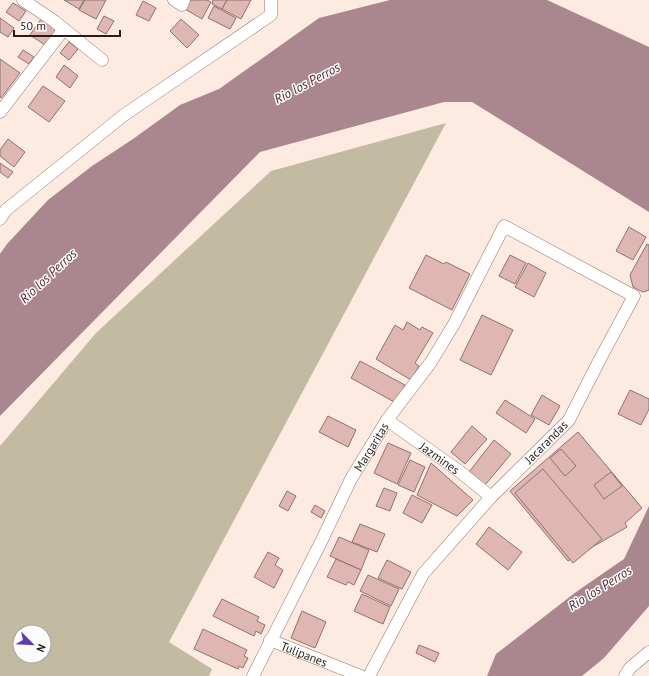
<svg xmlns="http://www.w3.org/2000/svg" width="649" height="676" font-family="'PT Sans',sans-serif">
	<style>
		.green { fill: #c3bba1; fill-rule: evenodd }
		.water { fill: #aa868f }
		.building { fill: #deb7b3; stroke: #90716e }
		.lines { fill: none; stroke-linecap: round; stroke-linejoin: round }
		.street-casing { stroke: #917668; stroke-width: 13 }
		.street { stroke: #fff; stroke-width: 12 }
		.labels { text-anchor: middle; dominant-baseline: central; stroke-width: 3; stroke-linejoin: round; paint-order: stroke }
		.street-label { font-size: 12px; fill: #271c16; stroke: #fcfcfc }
		.water-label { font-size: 13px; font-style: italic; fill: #4e1e2e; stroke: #fcfcfc }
	</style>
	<rect width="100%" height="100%" fill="#fdeae1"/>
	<path class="green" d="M446,123L169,642L212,669L209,676H0V446L96,333L271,171ZM20,632H44V656H20Z"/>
	<g class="water">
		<polygon points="390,0 547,0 649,47 649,212 472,102 444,102 260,152 0,416 0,254 7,244 48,200 92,166 133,139 180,105 219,89 319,18"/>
		<polygon points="649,506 649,606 604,658 582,676 487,676 496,654 576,592 624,559"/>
	</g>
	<g class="building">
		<polygon points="64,0 84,0 79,9"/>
		<polygon points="85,0 106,0 96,19 79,10"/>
		<polygon points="190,0 207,0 211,2 202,19 185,9"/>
		<polygon points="213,0 227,0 222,9 212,4"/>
		<polygon points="227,0 251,0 241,19 222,9"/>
		<polygon points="143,1 156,8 149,21 136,15"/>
		<polygon points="13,3 26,11 19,21 6,12"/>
		<polygon points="214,6 236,18 230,29 208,18"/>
		<polygon points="104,16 114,21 106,34 97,29"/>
		<polygon points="0,18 14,28 8,37 0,32"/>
		<polygon points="41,19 56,29 45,45 30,35"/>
		<polygon points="181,19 199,35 187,48 170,31"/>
		<polygon points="69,42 78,49 69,60 60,53"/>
		<polygon points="23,50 34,57 29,64 18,57"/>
		<polygon points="0,59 20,73 1,98 0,97"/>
		<polygon points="64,65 78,76 70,88 56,77"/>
		<polygon points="43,86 65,101 49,122 28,107"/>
		<polygon points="8,139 25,152 14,167 0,156 0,150"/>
		<polygon points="0,163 13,172 8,178 0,172"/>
		<polygon points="629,227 646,237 633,260 616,251"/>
		<polygon points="647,244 649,245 649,290 643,292 633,287 630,275"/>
		<polygon points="426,255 444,264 446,262 470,274 452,310 409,288"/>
		<polygon points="510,255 526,263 515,284 499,276"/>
		<polygon points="528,263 546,273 534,297 515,287"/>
		<polygon points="482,315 513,330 491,375 460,360"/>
		<polygon points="407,322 420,330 422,327 433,333 415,363 419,366 411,380 376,359 395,325 403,330"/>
		<polygon points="360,361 405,385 396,403 351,378"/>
		<polygon points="630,390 649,399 649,409 641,425 618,414"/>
		<polygon points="542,395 560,406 549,425 531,415"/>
		<polygon points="505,400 535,419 526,433 496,413"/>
		<polygon points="328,416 356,430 348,447 319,432"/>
		<polygon points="472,426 487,439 465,464 451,452"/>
		<polygon points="578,432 642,508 625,523 627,527 568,561 510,491"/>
		<polygon points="494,440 511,454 485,485 469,472"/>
		<polygon points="388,443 411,453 397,484 374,473"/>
		<polygon points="561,449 576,466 565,476 550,458"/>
		<polygon points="410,460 425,467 414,492 398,485"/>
		<polygon points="431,463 473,500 457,516 417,495"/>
		<polygon points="543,469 602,539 573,563 515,493"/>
		<polygon points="611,472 622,486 604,499 594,485"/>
		<polygon points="384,488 397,493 390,511 376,506"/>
		<polygon points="287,491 296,496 288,511 279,506"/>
		<polygon points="412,495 432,505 422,523 403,513"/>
		<polygon points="315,505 325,511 321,518 311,512"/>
		<polygon points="360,524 385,534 377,552 352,542"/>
		<polygon points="489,527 522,552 508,570 476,544"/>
		<polygon points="339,537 369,550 361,570 330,556"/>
		<polygon points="268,552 279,558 275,565 283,570 274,588 254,577"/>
		<polygon points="336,559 361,570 354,585 348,582 346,585 327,577"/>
		<polygon points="387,560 411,572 402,589 378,578"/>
		<polygon points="368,575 399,589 391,606 360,591"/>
		<polygon points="362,594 390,607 383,624 354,611"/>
		<polygon points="222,599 259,617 257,621 265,625 261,634 256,631 254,636 213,616"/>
		<polygon points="302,611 326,622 315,648 291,638"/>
		<polygon points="203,629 247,650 244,656 248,658 243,668 239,666 238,669 194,649"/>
		<polygon points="419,645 439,653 435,662 416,653"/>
	</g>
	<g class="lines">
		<g class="street-casing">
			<g id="street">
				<polyline points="23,0 54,21 102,60"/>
				<polyline points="174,0 182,5 184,0"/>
				<polyline points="0,112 64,29"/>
				<polyline points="0,219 6,210 124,115 271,15 271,0"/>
				<path id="s1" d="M387,420L459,471L491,497"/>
				<path id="s2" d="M270,640L361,676"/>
				<path id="s3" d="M253,676L321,542L351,479L387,420L431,362L454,324L504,226L634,296L599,361L569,420L491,497L423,574L369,676"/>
				<polyline points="625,676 630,668 649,652"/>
			</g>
		</g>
		<use href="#street" class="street"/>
	</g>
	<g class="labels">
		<g class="street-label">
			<text transform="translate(546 442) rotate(-45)">Jacarandas</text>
			<text stroke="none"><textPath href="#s3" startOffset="258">Margaritas</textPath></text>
			<text stroke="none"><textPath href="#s1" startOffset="65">Jazmines</textPath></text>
			<text stroke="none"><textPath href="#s2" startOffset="37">Tulipanes</textPath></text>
		</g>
		<g class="water-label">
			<text transform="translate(307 83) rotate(-28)">Rio los Perros</text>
			<text transform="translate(48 276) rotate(-43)">Rio los Perros</text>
			<text transform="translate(600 588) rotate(-32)">Rio los Perros</text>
		</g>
	</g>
	<g transform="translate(32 644) rotate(114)"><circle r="19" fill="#fcfcfc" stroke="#a7a2a0"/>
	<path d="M0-3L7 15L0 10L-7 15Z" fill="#6139b1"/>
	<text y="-6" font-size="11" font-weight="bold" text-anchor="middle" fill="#271c16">N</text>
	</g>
	<path d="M14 30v6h106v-6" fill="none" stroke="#271c16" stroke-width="2"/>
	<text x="20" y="30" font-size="12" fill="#271c16" stroke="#fcfcfc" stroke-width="3" paint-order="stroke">50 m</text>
</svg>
